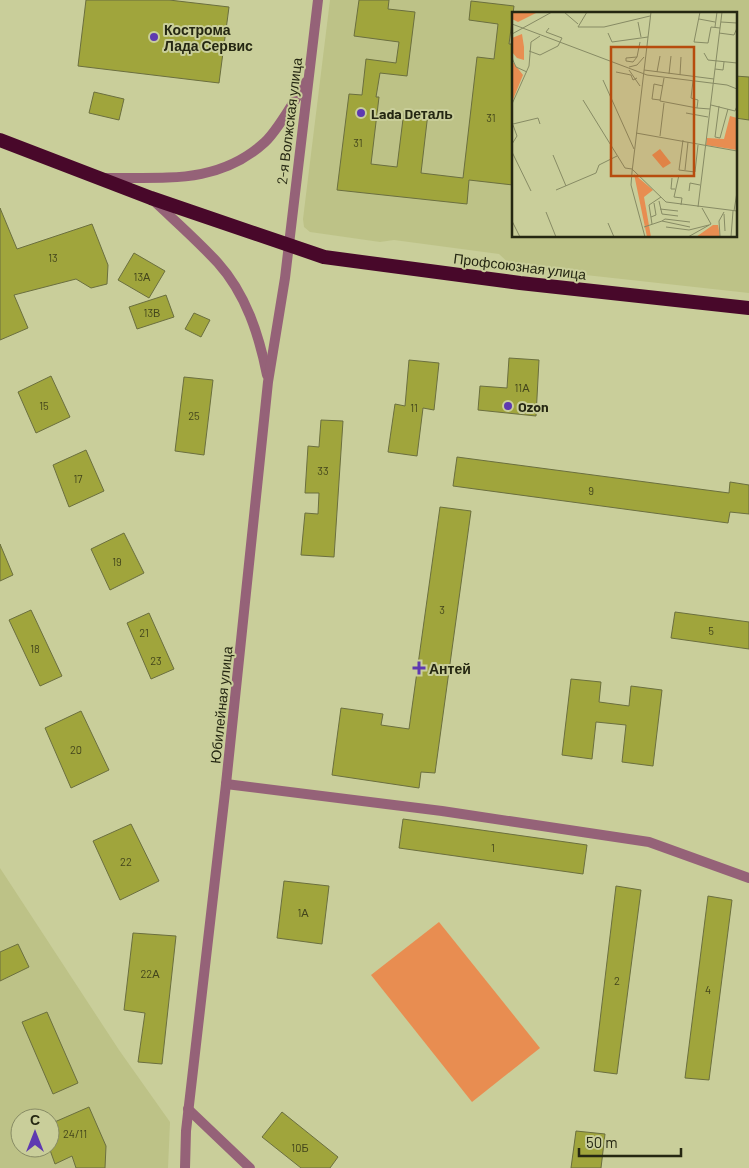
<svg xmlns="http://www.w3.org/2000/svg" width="749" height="1168" font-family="Barlow,sans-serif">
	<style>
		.built { fill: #bdc287; fill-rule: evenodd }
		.green { fill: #e88d51 }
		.building { fill: #a0a53c; stroke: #6b6f3f }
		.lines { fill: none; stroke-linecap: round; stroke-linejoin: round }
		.minor { stroke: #956278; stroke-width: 10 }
		.tertiary { stroke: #956278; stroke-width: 10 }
		.trunk { stroke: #48082a; stroke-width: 14 }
		.poi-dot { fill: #5e39b1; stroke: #c9ce9a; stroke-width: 2 }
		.labels { text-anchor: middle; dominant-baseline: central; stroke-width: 4; stroke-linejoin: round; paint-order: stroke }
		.number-label { font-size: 11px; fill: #44461c }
		.poi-label { font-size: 14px; font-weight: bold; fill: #252712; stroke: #c9ce9a; text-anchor: start }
		.street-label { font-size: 14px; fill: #252712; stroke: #c9ce9a }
		.inset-road { fill: none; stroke: #878b64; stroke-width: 1 }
		.view { fill: #b74c0e; fill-opacity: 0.15; stroke: #b74c0e; stroke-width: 2.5 }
		.inset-edge { fill: none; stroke: #252712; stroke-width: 2.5 }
	</style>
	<rect width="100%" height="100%" fill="#c9ce9a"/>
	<g class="built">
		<path d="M330,0H749V293L513,267L499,254L394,240L380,242L310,232L304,227L303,219ZM513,14H735V236H513Z"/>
		<path d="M0,868L119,1050L170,1122L168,1168H0ZM20,1118H50V1148H20Z"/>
	</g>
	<polygon class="green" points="439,922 540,1048 472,1102 371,975"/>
	<g class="building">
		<polygon points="86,0 169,0 229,7 219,83 78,66"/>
		<polygon points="359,0 389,0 388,9 415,12 407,76 380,73 376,97 379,97 371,164 397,167 404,111 428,113 421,173 463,178 477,57 494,59 498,24 469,20 471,1 514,6 509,44 513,44 513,185 469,180 467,204 337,190 349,94 362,95 366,59 396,63 399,42 354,36"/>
		<polygon points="735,76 749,77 749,120 735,118"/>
		<polygon points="94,92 124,99 119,120 89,113"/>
		<polygon points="0,208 17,249 92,224 108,265 107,284 91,288 76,279 14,295 28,328 0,340"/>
		<polygon points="134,253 165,271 149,298 118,280"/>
		<polygon points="166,295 174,317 137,329 129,307"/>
		<polygon points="194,313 210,320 201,337 185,329"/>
		<polygon points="509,358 539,360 536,416 478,410 480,386 507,388"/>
		<polygon points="409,360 439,363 434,410 423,408 417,456 388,452 395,404 405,406"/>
		<polygon points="51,376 70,417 36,433 18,392"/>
		<polygon points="184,377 213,380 204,455 175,451"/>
		<polygon points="321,420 343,421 334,557 301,555 305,513 318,514 319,493 305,493 308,446 319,447"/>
		<polygon points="86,450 104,491 69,507 53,465"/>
		<polygon points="457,457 729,493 730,482 749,485 749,514 730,512 728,523 453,486"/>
		<polygon points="440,507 471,511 435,773 421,772 419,788 332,775 341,708 383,714 381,725 409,729"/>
		<polygon points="124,533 144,573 110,590 91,549"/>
		<polygon points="0,544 13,575 0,581"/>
		<polygon points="31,610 62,676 40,686 9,620"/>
		<polygon points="675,612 749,622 749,649 671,638"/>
		<polygon points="149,613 174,669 151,679 127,623"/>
		<polygon points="571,679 601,682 599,702 629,706 631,686 662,690 653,766 622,762 626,725 596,722 592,759 562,755"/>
		<polygon points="81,711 109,770 71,788 45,728"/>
		<polygon points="403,819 587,845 583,874 399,848"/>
		<polygon points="131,824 159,881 120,900 93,841"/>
		<polygon points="284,881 329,886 322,944 277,938"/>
		<polygon points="616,886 641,890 617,1074 594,1071"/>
		<polygon points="708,896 732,900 709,1080 685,1078"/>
		<polygon points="133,933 176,936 162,1064 138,1062 145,1013 124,1010"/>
		<polygon points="18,944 29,967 0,981 0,952"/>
		<polygon points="47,1012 78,1083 53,1094 22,1022"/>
		<polygon points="89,1107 106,1146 105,1168 76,1168 72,1156 55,1164 50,1150 50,1124"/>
		<polygon points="282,1112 338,1157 330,1168 301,1168 262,1137"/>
		<polygon points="576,1131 605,1134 601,1168 571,1168"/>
	</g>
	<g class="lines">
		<g class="minor">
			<polyline points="226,784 442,811 649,842 749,878"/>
			<polyline points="188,1109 250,1168"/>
		</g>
		<g class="tertiary">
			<path d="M106,178C164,177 218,185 265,142C279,129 295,99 306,82"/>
			<path d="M154,201C175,221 198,241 218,263C246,294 259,335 267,375"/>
			<polyline points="185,1168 186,1131 226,784 268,382 285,278 318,0"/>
		</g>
		<polyline class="trunk" points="0,140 151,198 324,257 520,283 749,308"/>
	</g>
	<g class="poi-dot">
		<circle cx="154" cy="37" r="5"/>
		<circle cx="361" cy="113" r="5"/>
		<circle cx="508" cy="406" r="5"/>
		<path d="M416.5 660.5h5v5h5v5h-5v5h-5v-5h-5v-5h5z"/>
	</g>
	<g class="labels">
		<g class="number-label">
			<text x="491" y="117">31</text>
			<text x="358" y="142">31</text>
			<text x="53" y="257">13</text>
			<text x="142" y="276">13А</text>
			<text x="152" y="312">13В</text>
			<text x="522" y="387">11А</text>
			<text x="44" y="405">15</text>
			<text x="414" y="407">11</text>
			<text x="194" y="415">25</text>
			<text x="323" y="470">33</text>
			<text x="78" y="478">17</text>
			<text x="591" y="490">9</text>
			<text x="117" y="561">19</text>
			<text x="442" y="609">3</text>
			<text x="711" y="630">5</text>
			<text x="144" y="632">21</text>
			<text x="35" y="648">18</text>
			<text x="156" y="660">23</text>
			<text x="76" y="749">20</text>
			<text x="493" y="847">1</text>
			<text x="126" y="861">22</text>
			<text x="303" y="912">1А</text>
			<text x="150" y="973">22А</text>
			<text x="617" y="980">2</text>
			<text x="708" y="989">4</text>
			<text x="75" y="1133">24/11</text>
			<text x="300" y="1147">10Б</text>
		</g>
		<g class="poi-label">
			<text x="164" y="29">Кострома<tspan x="164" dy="16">Лада Сервис</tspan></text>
			<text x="371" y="113">Lada Dеталь</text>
			<text x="518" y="406">Ozon</text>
			<text x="429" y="668">Антей</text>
		</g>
		<g class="street-label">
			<text transform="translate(289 121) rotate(-83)">2-я Волжская улица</text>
			<text transform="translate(520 266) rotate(7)">Профсоюзная улица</text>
			<text transform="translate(221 705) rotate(-84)">Юбилейная улица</text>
		</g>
	</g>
	<g transform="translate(512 12)">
		<rect width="225" height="225" fill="#c9ce9a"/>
		<path d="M0,0H26L6,10L0,7ZM10,22L12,35V48L5,46L0,40V26ZM0,49L11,63L0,90ZM218,104L225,106V138L194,133L195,126L212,127ZM148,137L159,151L151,156L140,143ZM122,162L141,178L132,185L139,225H135ZM201,213H206L208,225H184Z" fill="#e88d51"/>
		<path class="inset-road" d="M52,0L66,12M75,0L66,15H92L138,4M188,0L182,30L196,31L199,15L208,16M187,7L203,10M126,10L129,25M209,10L225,11M0,12L135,63L215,73L225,77M203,15L205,0M96,21L100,30L136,25M207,21L222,23L225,16M0,22L40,0M17,39L28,43L46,34L50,26L34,20L37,16M192,41L196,48L225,51M125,45L121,50L114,49V46L125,45L128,30M0,46L4,55L15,60M117,55L125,53L132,45M203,57L211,58L212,50M117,58L128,74M132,58L202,67M104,60L119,63L121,68L125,66M145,60L148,44M157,62L159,44M168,63L169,45M152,66L148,89L185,96M91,68L122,137M181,69L179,86L186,88L185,96L198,97M71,88L113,156L120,157L154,190L225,199M148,88L140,87L142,72L151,74M0,92L17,54L19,30L28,24M199,93L223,99L225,94M207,94L203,125L208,126L216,97M174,101L196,105M1,112L26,106L28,112M124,121L225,139M148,124L152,91M171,128L167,158L183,160L186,133M0,132L5,124L1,113M0,140L19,179M41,143L54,174M173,158L176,130M167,163L162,185L170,186L169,193M160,166L159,177H163M44,178L84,161L87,153L105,144M177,179L178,171L188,173M147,189L150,202L166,204M186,195L210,0M148,197L166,199M222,199L225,180M34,200L44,225M212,202L213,219M139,205L144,203L142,191M0,209L8,225M96,211L102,225M140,212L137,193L149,185M132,215L150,209M154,215L177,218L197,213M178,215L150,209L153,207L178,210M208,224L207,209L212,200M133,225L119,173L120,160L139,0M176,225L199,212L190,196M219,225L221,199"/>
		<path class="view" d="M99,35H182V164H99Z"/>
		<rect width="225" height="225" class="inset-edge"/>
	</g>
	<g transform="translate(35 1133)"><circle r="24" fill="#c9ce9a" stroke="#878b64"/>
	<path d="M0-4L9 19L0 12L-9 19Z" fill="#5e39b1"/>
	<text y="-8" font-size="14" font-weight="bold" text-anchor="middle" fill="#252712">С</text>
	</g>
	<path d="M579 1148v8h102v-8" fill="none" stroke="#252712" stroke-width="2.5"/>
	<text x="586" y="1148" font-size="15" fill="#252712" stroke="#c9ce9a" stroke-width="4" paint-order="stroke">50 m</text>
</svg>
